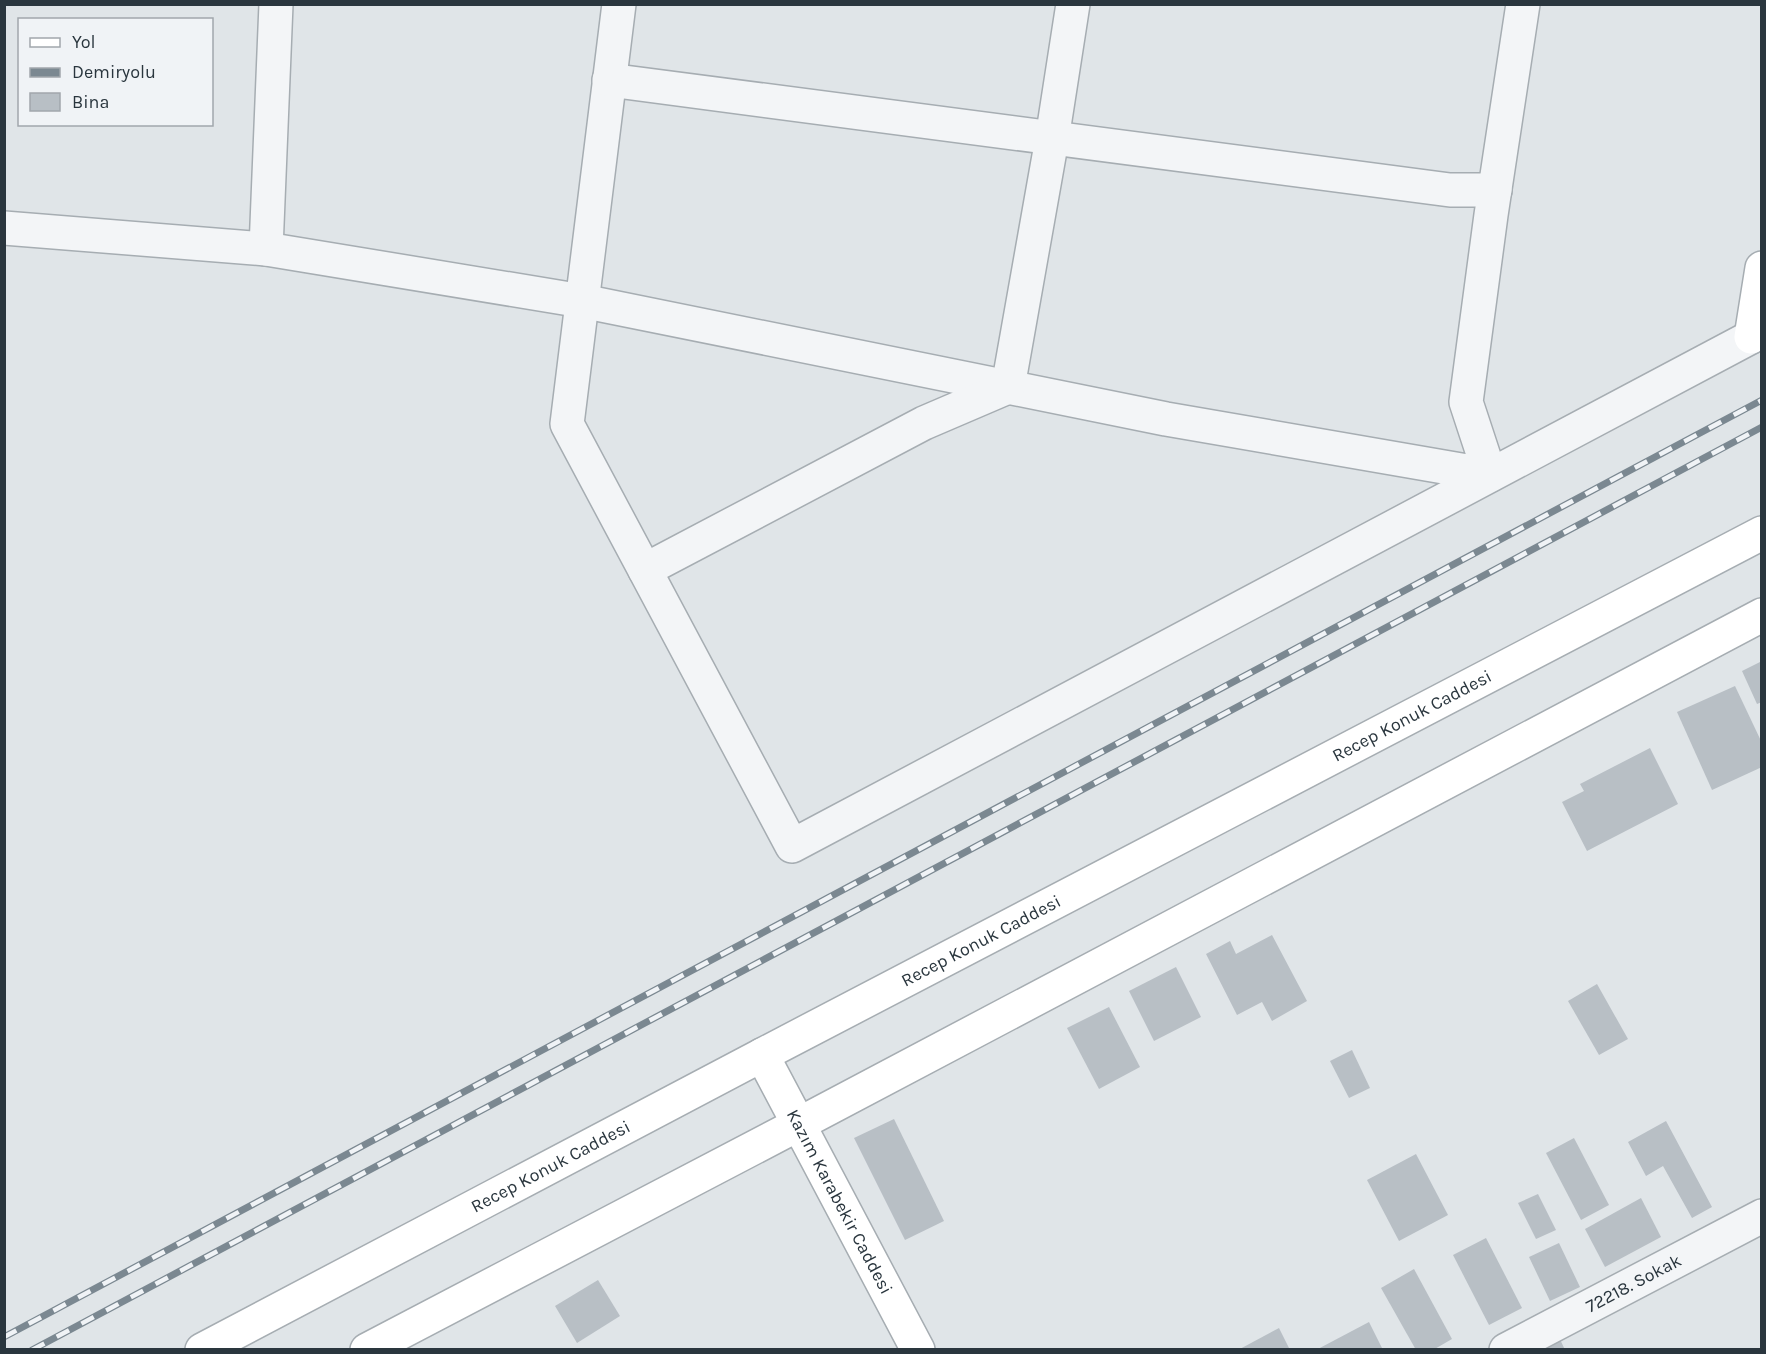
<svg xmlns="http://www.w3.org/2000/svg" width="1766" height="1354" font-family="Karla,sans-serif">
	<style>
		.building { fill: #b8bfc5 }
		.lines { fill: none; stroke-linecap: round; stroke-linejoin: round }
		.street-casing { stroke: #a6adb2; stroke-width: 36 }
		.secondary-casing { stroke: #a6adb2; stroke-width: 36 }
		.street { stroke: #f3f5f7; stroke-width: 33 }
		.secondary { stroke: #fff; stroke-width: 33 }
		.rail-casing { stroke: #7b8891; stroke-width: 7 }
		.rail { stroke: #f0f3f6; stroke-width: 4.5; stroke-dasharray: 14; stroke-linecap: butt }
		.labels { text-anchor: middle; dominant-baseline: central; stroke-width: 5; stroke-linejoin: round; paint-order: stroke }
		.street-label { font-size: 18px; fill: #2a363e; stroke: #f0f3f6 }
	</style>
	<rect width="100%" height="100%" fill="#e0e5e8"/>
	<g class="building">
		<polygon points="1762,661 1762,702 1757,704 1742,671"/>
		<polygon points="1735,686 1762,743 1762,767 1712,790 1677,712"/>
		<polygon points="1650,748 1678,804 1587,851 1562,802 1584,791 1580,784"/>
		<polygon points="1272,935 1307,1001 1272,1021 1262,1002 1237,1015 1206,954 1230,941 1236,954"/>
		<polygon points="1176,967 1201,1017 1154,1041 1129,991"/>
		<polygon points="1597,984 1628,1039 1599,1055 1568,1001"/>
		<polygon points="1109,1007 1140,1067 1099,1089 1067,1028"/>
		<polygon points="1352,1050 1370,1088 1349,1098 1330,1061"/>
		<polygon points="894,1119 944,1221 905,1240 854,1138"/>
		<polygon points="1666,1121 1712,1207 1692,1218 1663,1166 1646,1176 1628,1142"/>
		<polygon points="1574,1138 1609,1205 1581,1220 1546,1153"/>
		<polygon points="1416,1154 1448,1215 1399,1241 1367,1180"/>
		<polygon points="1538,1194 1556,1230 1536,1239 1518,1203"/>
		<polygon points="1641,1198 1661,1237 1605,1267 1585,1229"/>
		<polygon points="1486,1238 1522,1308 1489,1325 1453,1255"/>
		<polygon points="1559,1243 1580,1287 1550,1301 1529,1257"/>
		<polygon points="1414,1269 1452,1339 1433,1350 1416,1350 1381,1288"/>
		<polygon points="598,1280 620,1316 577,1343 555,1306"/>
		<polygon points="1369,1322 1383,1350 1316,1350"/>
		<polygon points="1279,1328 1290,1350 1238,1350"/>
		<polygon points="1558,1335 1565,1350 1532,1350"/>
	</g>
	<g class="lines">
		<g class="street-casing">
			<g id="street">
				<polyline points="619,4 567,424 792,846 1751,337"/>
				<polyline points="609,80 1450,190 1495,190"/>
				<polyline points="4,228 266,249 582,301 1166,419 1490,475 1466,402 1491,215 1523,4"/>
				<polyline points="266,249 276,4"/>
				<polyline points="645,570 924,423 1008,387 1052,139 1073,4"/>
				<path id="s1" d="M1506,1350L1762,1216"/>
			</g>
		</g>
		<g class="secondary-casing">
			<g id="secondary">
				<polyline points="1751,337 1762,268"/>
				<path id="s2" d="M762,1055L918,1350"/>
				<path id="s3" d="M202,1350L762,1055L1762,533"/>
				<polyline points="367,1350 799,1124 1762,615"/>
			</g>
		</g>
		<use href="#street" class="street"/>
		<use href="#secondary" class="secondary"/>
		<g class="rail-casing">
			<g id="rail">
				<polyline points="4,1337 1762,400"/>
				<polyline points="32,1350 1762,427"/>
			</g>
		</g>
		<use href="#rail" class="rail"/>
	</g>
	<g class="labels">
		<g class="street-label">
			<text stroke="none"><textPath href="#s3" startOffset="1366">Recep Konuk Caddesi</textPath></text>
			<text stroke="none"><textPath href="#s3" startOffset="880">Recep Konuk Caddesi</textPath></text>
			<text stroke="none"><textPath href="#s3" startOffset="394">Recep Konuk Caddesi</textPath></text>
			<text stroke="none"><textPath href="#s2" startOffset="166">Kazım Karabekir Caddesi</textPath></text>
			<text stroke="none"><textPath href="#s1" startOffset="144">72218. Sokak</textPath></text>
		</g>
	</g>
	<rect width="1766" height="1354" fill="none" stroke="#2a363e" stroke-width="12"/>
	<rect x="18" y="18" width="195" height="108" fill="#f0f3f6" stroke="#a1a7ac" stroke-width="1.5"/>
	<rect x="30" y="38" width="30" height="9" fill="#ffffff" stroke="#a1a7ac" stroke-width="1.5"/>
	<text x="72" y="48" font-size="18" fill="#2a363e">Yol</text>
	<rect x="30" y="68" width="30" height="9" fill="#7b8891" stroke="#a1a7ac" stroke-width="1.5"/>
	<text x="72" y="78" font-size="18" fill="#2a363e">Demiryolu</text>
	<rect x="30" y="93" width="30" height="18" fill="#b8bfc5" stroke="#a1a7ac" stroke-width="1.5"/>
	<text x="72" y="108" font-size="18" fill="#2a363e">Bina</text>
</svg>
